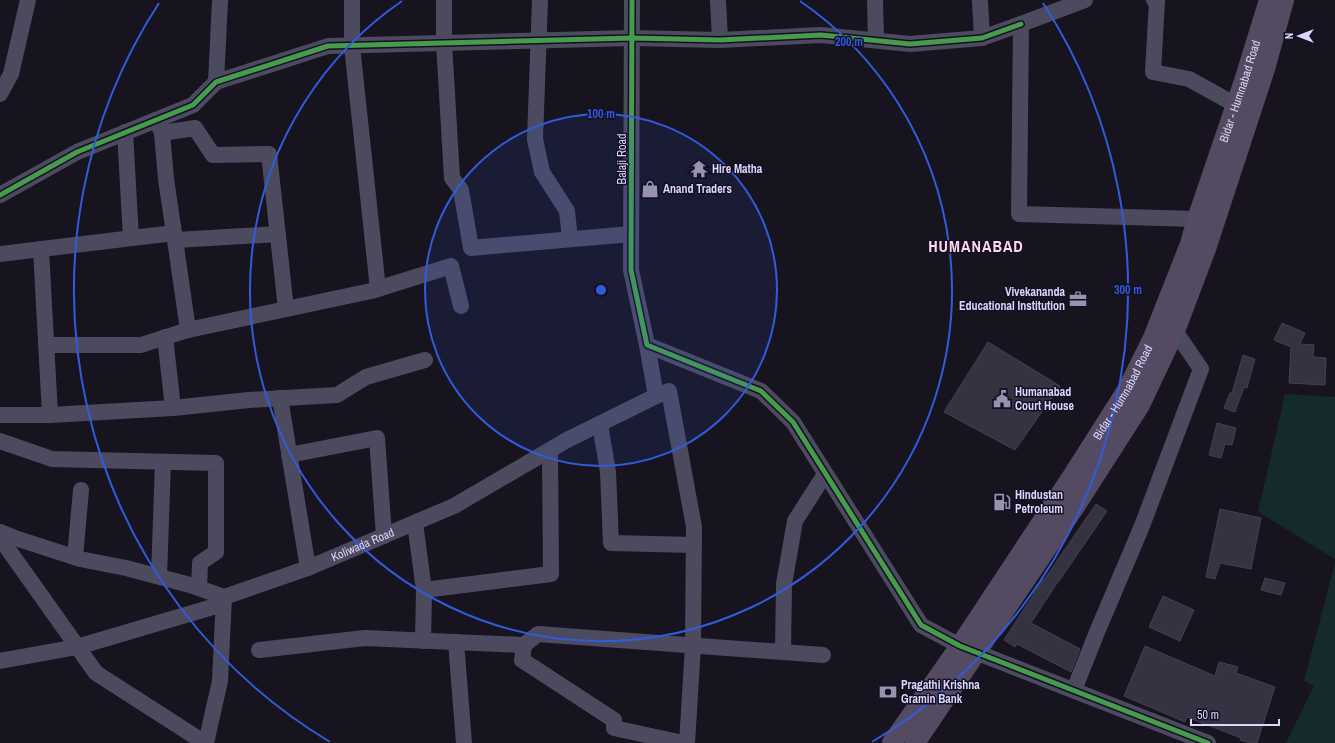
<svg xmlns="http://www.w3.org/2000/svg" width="1335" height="743" font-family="'Archivo Narrow',sans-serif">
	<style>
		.green { fill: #142a2b }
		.building { fill: #353241; stroke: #444052 }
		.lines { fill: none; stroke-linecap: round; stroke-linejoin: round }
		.minor { stroke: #4c4a5f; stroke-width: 16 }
		.major { stroke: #544b63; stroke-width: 20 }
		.cycleway-casing { stroke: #141023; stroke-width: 8 }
		.cycleway { stroke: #469c4c; stroke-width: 5 }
		.ring { fill: none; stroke: #305cdc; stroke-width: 2 }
		.labels { text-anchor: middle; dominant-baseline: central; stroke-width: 3; stroke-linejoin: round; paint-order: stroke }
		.street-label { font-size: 12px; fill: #dbd6fc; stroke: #141023 }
		.poi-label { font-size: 12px; font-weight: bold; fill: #dbd6fc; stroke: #141023; text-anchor: start }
		.district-label { font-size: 16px; font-weight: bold; letter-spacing: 1px; fill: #fcd8ee; stroke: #141023 }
		.centre { fill: #305cdc; stroke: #141023; stroke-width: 2 }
		.ring-label { font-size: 12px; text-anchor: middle; font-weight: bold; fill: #305cdc; stroke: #141023; stroke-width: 3; stroke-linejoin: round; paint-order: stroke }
	</style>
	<rect width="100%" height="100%" fill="#17141f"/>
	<g class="green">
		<polygon points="1285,394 1335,397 1335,559 1258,512"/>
		<polygon points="1335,563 1335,743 1286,743 1314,686 1304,681"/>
	</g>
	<g class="building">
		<polygon points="1282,323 1305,333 1300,344 1314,345 1313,357 1326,358 1325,385 1289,383 1291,347 1274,340"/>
		<polygon points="988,342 1060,386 1015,450 944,412"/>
		<polygon points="1243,355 1255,359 1247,388 1244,387 1235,412 1224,408 1230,393 1232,393"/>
		<polygon points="1217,423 1236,428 1232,445 1225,444 1221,458 1209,455"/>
		<polygon points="1096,504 1107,511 1059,581 1059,580 1031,623 1080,649 1071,672 1017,644 1015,647 1004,640 1043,580 1044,580"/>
		<polygon points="1220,509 1261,518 1251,569 1220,563 1215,579 1206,577"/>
		<polygon points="1265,578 1285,583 1281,595 1261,590"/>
		<polygon points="1163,596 1194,610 1180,641 1149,627"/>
		<polygon points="1145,646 1215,676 1219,662 1238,667 1236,673 1275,687 1257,743 1250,743 1240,740 1241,738 1187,717 1185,722 1124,696"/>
	</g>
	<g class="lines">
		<g class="minor">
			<polyline points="352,0 352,46 378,289"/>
			<polyline points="444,0 444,43 452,178 461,190 471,248 631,234"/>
			<polyline points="540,0 535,139 542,172 567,211 570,239"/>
			<polyline points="632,0 631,270 647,345 761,391 793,422 921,625 960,646 1208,743"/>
			<polyline points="718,0 720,40"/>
			<polyline points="875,0 876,40"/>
			<polyline points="980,0 982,38"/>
			<polyline points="1085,0 1021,24 1019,214 1197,219"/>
			<polyline points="1154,0 1157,1 1153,72 1189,79 1236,105"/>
			<polyline points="216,82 220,0"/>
			<polyline points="0,94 11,74 28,0"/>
			<polyline points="156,120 162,133 195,128 213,155 269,154 286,309"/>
			<polyline points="125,132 131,238"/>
			<polyline points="162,133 166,179 174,233"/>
			<polyline points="0,195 77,152 193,105 216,82 328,46 632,38 720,40 821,35 910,44 982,38 1021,24"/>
			<polyline points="176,240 278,234"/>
			<polyline points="41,249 50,415 173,408 249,400 337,395 366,377 425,360"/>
			<polyline points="0,254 174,233 188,330 371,291 451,266 461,306"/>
			<polyline points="165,337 173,408"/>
			<polyline points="46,345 141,345 188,330"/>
			<polyline points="656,396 669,391 694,527 693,646 687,743"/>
			<polyline points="280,398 308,568"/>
			<polyline points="0,415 50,415"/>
			<polyline points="600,424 608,472 611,543 694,545"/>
			<polyline points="0,441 52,459 216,463 216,552 200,563 199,588"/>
			<polyline points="289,455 377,438 384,536"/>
			<polyline points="415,523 424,590 551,574 550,450"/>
			<path id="s1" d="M0,532L15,538L80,559L126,568L190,585L224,597L308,568L454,506L567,440L656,396L647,345"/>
			<polyline points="0,538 96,673 205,743"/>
			<polyline points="75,557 81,490"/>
			<polyline points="159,576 163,462"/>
			<polyline points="423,641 424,590"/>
			<polyline points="456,642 464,743"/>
			<polyline points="524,645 522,660 614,720 614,728 683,743"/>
			<polyline points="259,650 365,638 524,645 538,634 823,655"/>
			<polyline points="783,652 784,584 795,521 825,474"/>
			<polyline points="0,661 77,647 216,606 224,597"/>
			<polyline points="1074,690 1097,632 1142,526 1201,369 1175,331"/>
			<polyline points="206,743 220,681 224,597"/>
		</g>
		<g class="major">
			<path id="s2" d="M892,743L960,646L1073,475L1127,390L1153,338L1190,244L1197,219L1244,81L1269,0"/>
			<polyline points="915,743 1074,508 1140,405 1175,331 1206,249 1265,69 1284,0"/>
		</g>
		<g class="cycleway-casing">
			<g id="cycleway">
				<polyline points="632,0 631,270 647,345 761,391 793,422 921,625 960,646 1208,743"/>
				<polyline points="0,195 77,152 193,105 216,82 328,46 632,38 720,40 821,35 910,44 982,38 1021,24"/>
			</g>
		</g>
		<use href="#cycleway" class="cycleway"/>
	</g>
	<circle cx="601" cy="290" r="176" fill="#305cdc" fill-opacity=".12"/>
	<g class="ring">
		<circle cx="601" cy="290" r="176"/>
		<path d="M800 1A351 351 0 1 1 402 1"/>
		<path d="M330 742A527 527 0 0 1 159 3M1043 3A527 527 0 0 1 872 742"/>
	</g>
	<defs>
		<g id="temple-bare" transform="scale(1.38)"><path d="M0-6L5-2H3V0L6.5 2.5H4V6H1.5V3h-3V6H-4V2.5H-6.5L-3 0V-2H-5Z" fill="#9692af" stroke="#141023" stroke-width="2.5" paint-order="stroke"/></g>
		<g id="shop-bare" transform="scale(1.38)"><path d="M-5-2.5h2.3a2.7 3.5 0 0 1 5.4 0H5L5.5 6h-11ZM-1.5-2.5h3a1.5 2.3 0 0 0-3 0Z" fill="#9692af" stroke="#141023" stroke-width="2.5" paint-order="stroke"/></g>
		<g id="office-bare" transform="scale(1.38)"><path d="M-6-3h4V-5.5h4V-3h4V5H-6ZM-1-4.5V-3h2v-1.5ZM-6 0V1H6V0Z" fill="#9692af" stroke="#141023" stroke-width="2.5" paint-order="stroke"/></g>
		<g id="civic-bare" transform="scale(1.38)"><path d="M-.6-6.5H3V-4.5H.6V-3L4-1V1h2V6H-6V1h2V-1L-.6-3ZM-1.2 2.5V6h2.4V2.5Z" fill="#9692af" stroke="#141023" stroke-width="2.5" paint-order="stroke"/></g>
		<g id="fuel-bare" transform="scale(1.38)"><path d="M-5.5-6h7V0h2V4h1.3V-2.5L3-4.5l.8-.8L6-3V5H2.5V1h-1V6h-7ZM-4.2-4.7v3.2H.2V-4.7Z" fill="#9692af" stroke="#141023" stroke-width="2.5" paint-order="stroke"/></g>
		<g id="bank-bare" transform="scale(1.38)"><path d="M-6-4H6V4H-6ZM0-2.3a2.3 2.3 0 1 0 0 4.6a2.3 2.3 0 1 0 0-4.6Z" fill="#9692af" stroke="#141023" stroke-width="2.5" paint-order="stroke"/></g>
	</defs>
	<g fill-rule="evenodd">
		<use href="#temple-bare" x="699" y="169"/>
		<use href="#shop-bare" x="650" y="189"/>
		<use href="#office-bare" x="1078" y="299"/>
		<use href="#civic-bare" x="1002" y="399"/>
		<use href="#fuel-bare" x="1002" y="502"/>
		<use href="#bank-bare" x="888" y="692"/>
	</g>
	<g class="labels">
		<g class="street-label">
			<text stroke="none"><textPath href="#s2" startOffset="744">Bidar - Humnabad Road</textPath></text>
			<text transform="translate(622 159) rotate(-90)">Balaji Road</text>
			<text stroke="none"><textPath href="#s2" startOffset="420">Bidar - Humnabad Road</textPath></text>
			<text stroke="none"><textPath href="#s1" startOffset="382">Koliwada Road</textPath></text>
		</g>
		<g class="poi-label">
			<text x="712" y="169">Hire Matha</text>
			<text x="663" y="189">Anand Traders</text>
			<text x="1065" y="292" text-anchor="end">Vivekananda<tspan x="1065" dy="14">Educational Institution</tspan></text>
			<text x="1015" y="392">Humanabad<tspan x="1015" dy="14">Court House</tspan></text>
			<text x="1015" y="495">Hindustan<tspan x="1015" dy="14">Petroleum</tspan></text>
			<text x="901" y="685">Pragathi Krishna<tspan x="901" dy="14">Gramin Bank</tspan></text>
		</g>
		<g class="district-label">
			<text x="976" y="246">HUMANABAD</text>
		</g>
	</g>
	<circle cx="601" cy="290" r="6" class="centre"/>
	<g class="ring-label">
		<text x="849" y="46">200 m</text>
		<text x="601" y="118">100 m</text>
		<text x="1128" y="294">300 m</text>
	</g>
	<g transform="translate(1299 36) rotate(270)" stroke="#141023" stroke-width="3" paint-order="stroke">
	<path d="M0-3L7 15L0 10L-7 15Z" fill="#dbd6fc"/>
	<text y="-6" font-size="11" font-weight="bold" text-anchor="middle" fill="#dbd6fc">N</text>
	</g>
	<path d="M1191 719v6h88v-6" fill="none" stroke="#dbd6fc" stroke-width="2"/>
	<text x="1197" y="719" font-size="12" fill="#dbd6fc" stroke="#141023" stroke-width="3" paint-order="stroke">50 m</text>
</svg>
